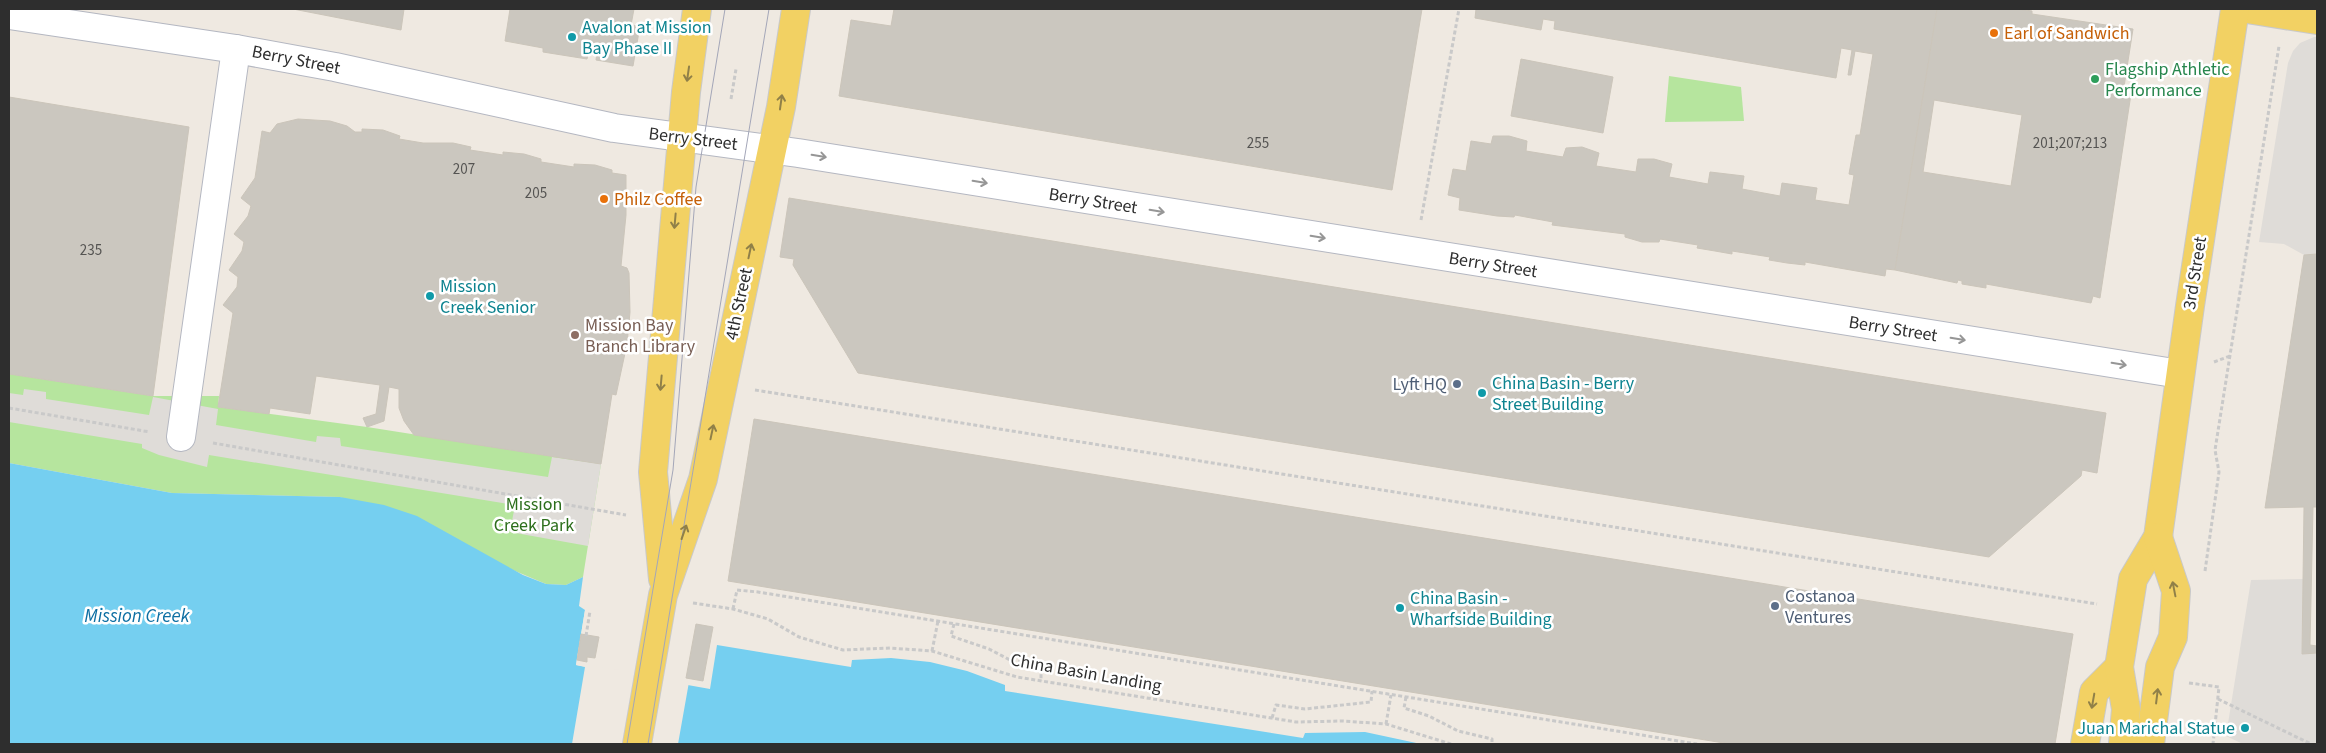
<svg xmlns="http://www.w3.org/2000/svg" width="2326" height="753" font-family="'Source Sans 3',sans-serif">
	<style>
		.green { fill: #b6e59e }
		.plaza { fill: #dfdcd8 }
		.water { fill: #75cff0 }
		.pier { fill: #efe9e1 }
		.building { fill: #cbc7bf; stroke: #cbc5ba; fill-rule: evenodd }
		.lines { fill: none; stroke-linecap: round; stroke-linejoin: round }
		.minor-casing { stroke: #b4b7c1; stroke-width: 30 }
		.major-casing { stroke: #c9c9c9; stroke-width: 30 }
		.path { stroke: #c9c9c9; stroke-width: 3; stroke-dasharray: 4 2.5; stroke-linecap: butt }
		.minor { stroke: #fff; stroke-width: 28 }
		.major { stroke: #f2d163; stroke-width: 28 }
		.tram { stroke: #a3a6b8; stroke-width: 1 }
		.oneway { stroke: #908048 }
		.oneway2 { stroke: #969696 }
		.food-dot { fill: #e8710a; stroke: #fff; stroke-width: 2 }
		.culture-dot { fill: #0f9aa8; stroke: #fff; stroke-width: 2 }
		.leisure-dot { fill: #2e9e5b; stroke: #fff; stroke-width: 2 }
		.education-dot { fill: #8d6e63; stroke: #fff; stroke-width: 2 }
		.service-dot { fill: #5c6f8a; stroke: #fff; stroke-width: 2 }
		.labels { text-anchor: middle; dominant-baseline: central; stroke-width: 5; stroke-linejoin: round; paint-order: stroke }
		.number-label { font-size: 15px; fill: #555452 }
		.culture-label { font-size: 18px; fill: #0d838f; stroke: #fff; text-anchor: start }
		.food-label { font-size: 18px; fill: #c56008; stroke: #fff; text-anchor: start }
		.street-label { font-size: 18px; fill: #2e2e2e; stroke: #fff }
		.leisure-label { font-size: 18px; fill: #27864d; stroke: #fff; text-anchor: start }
		.education-label { font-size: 18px; fill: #785e54; stroke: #fff; text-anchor: start }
		.service-label { font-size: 18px; fill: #4e5e75; stroke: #fff; text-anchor: end }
		.park-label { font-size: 18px; fill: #2c6e1b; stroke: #fff }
		.water-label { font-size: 19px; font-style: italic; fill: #0d6fa3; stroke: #fff }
	</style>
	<rect width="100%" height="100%" fill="#efe9e1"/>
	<g class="green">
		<polygon points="1669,76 1741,87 1744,121 1665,122"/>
		<polygon points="9,374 153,396 219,396 218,407 367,427 601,464 583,577 566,585 546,584 340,497 172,493 9,463"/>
	</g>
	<g class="plaza">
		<polygon points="2314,37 2317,37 2317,254 2304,255 2284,244 2259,242 2288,63 2293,51 2300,43"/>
		<polygon points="24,389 46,392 46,399 149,415 153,397 218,409 216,425 316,442 317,436 340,438 341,446 548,477 552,457 601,464 588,546 510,532 515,505 209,455 207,467 159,455 142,448 142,444 9,422 9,393 23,395"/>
		<polygon points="2303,579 2302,654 2317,653 2317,744 2243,744 2226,736 2251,580"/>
	</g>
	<polygon class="water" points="9,463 172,493 340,497 384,505 417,516 523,575 546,584 566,585 583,577 579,606 585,610 576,665 710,689 717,645 851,667 852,660 891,658 930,662 967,671 1005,685 1005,691 1303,738 1305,733 1365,732 1421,744 9,744"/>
	<polygon class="pier" points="585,610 588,610 579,663 689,682 678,744 572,744 585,667 576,665"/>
	<g class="building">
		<polygon points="293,9 404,9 401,30"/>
		<polygon points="510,9 634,9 631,25 640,26 633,66 596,60 597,52 589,50 587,59 543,52 543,48 505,41"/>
		<polygon points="894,9 1422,9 1392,190 839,96 851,20 891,26"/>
		<polygon points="1476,9 1937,9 1895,270 1886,269 1885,276 1805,262 1805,265 1787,263 1769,260 1770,257 1732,251 1732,254 1715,251 1697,248 1698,245 1660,239 1659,242 1642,242 1625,237 1625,234 1552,225 1553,222 1515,215 1514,217 1497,216 1459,210 1460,198 1448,195 1453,169 1466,171 1471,141 1491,144 1493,136 1509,136 1527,141 1526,151 1563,157 1566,148 1582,147 1599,153 1596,166 1636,172 1638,159 1654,159 1672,164 1669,177 1708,184 1710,172 1744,176 1742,189 1780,196 1782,183 1817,188 1815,200 1849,205 1854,175 1849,174 1856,135 1860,135 1873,54 1855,51 1851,75 1848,75 1852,50 1841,48 1836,78 1554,29 1555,21 1543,19 1541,30 1475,18"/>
		<path d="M1937,9H2019L2032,11V14L2133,29L2123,93L2131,94L2100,298L2093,296L2091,303L1986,284V288L1962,284V281L1958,280L1957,283L1895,270ZM1934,100L2022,115L2011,186L1923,172Z"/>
		<polygon points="1521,59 1613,77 1603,133 1511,116"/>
		<polygon points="9,97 189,127 153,396 9,374"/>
		<polygon points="298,119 330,121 347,126 355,132 362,132 362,129 383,130 400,136 399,139 423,143 453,143 471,147 470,150 503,155 503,152 524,154 541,159 541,162 574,167 574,164 595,165 612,170 612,173 626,175 626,215 621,266 627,268 629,273 630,312 627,344 616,395 612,394 601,464 414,435 404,421 399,408 399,389 389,387 384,421 367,427 363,418 376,414 380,385 316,376 310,414 270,408 269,414 218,407 233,313 223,305 237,287 238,277 229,270 242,251 244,242 234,234 248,216 251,206 241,198 255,178 262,131 270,133 277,124"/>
		<polygon points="789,198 2106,413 2097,473 2082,470 2081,476 1989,557 858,373 793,265 794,259 780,257"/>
		<polygon points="2317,254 2317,507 2313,507 2310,645 2317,646 2317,653 2302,654 2304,507 2265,508 2304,255"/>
		<polygon points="754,419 2073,634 2055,744 1730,744 728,581"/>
		<polygon points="696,624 713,627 703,681 686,678"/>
		<polygon points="581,634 599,637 595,658 587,657 587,662 577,660"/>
	</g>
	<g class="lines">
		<g class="minor-casing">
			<g id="minor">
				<polyline points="9,15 236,49 335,67 614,128 798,153 2180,374"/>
				<polyline points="181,437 236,49"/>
			</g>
		</g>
		<g class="major-casing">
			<g id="major">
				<polyline points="2247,9 2317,20"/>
				<polyline points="663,579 653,472 686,92 697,9"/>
				<polyline points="637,744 663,595 703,479 781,107 796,9"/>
				<polyline points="2085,744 2094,692 2119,667"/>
				<polyline points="2123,744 2126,709 2119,667 2133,579 2158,537 2190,306 2235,9"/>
				<polyline points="2150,744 2160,667 2173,637 2176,591 2158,537"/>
			</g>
		</g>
		<g class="path">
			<polyline points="731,99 736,69"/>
			<polyline points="1421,220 1459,9"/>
			<polyline points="2214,362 2230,356"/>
			<polyline points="755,390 2097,604"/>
			<polyline points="9,408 150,432"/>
			<polyline points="213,443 626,515"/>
			<polyline points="2205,571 2219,472 2215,450 2279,46"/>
			<polyline points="693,603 733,609 768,619 799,637 843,650 890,648 932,651 1017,677 1296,722 1343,721 1386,724 1451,744"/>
			<polyline points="733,609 737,590 758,592 1697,744"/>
			<polyline points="954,624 951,636 989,649 1012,661 1041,665 1041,681"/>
			<polyline points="586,636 590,611"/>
			<polyline points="932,651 938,621"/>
			<polyline points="2189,683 2219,687 2213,744"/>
			<polyline points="1406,697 1404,708 1429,716 1458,731 1492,739 1492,744"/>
			<polyline points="2218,699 2311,744"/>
			<polyline points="1272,718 1276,705 1305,709 1371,702 1372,691"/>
			<polyline points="1386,724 1391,695"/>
		</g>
		<use href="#minor" class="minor"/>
		<use href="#major" class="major"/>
		<g class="tram">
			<polyline points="627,744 673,470 696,187 725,9"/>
			<polyline points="648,744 769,9"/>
		</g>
	</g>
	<defs><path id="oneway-shaft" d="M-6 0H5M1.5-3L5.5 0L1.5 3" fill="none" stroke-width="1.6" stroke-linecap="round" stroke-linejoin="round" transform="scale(1.25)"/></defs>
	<g class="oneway">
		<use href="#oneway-shaft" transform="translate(688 74) rotate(98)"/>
		<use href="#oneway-shaft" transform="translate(781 102) rotate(-82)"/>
		<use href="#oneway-shaft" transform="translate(675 221) rotate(95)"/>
		<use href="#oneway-shaft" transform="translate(750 251) rotate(-78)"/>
		<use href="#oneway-shaft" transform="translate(661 383) rotate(95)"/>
		<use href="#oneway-shaft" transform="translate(712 432) rotate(-78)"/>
		<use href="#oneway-shaft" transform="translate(684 532) rotate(-71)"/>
		<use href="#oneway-shaft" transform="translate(2174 589) rotate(-101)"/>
		<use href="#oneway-shaft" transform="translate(2157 696) rotate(-83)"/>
		<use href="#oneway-shaft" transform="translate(2093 701) rotate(100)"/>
	</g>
	<g class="oneway2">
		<use href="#oneway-shaft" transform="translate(819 156) rotate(9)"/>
		<use href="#oneway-shaft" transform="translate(980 182) rotate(9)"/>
		<use href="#oneway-shaft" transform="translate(1157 211) rotate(9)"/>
		<use href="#oneway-shaft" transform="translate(1318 237) rotate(9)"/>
		<use href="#oneway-shaft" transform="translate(1958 339) rotate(9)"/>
		<use href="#oneway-shaft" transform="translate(2119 364) rotate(9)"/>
	</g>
	<g class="food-dot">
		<circle cx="1994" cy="33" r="5"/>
		<circle cx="604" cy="199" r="5"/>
	</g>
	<g class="culture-dot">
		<circle cx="572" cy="37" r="5"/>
		<circle cx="430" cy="296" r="5"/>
		<circle cx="1482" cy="393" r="5"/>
		<circle cx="1400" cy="608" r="5"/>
		<circle cx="2245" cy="728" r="5"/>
	</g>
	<circle class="leisure-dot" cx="2095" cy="79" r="5"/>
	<circle class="education-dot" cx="575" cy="335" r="5"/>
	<g class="service-dot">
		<circle cx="1457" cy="384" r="5"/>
		<circle cx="1775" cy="606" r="5"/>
	</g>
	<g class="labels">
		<g class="number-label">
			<text x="1258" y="143">255</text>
			<text x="2070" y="143">201;207;213</text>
			<text x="464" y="169">207</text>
			<text x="536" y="193">205</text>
			<text x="91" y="250">235</text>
		</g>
		<g class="culture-label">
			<text x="582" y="27">Avalon at Mission<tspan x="582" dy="21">Bay Phase II</tspan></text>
			<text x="440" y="286">Mission<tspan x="440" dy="21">Creek Senior</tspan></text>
			<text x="1492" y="383">China Basin - Berry<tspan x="1492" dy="21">Street Building</tspan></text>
			<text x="1410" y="598">China Basin -<tspan x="1410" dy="21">Wharfside Building</tspan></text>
			<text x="2235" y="728" text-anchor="end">Juan Marichal Statue</text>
		</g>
		<g class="food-label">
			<text x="2004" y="33">Earl of Sandwich</text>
			<text x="614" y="199">Philz Coffee</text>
		</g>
		<g class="street-label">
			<text transform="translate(296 60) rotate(11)">Berry Street</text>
			<text transform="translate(693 139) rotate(7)">Berry Street</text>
			<text transform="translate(1093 201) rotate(9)">Berry Street</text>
			<text transform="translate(1493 265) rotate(9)">Berry Street</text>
			<text transform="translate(2195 273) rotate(-81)">3rd Street</text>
			<text transform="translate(739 304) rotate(-78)">4th Street</text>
			<text transform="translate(1893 329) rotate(9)">Berry Street</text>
			<text transform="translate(1086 673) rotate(10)">China Basin Landing</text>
		</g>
		<g class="leisure-label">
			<text x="2105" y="69">Flagship Athletic<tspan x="2105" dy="21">Performance</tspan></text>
		</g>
		<g class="education-label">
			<text x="585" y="325">Mission Bay<tspan x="585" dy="21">Branch Library</tspan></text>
		</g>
		<g class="service-label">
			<text x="1447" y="384">Lyft HQ</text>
			<text x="1785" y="596" text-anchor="start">Costanoa<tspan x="1785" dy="21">Ventures</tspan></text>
		</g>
		<g class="park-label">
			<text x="534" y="504">Mission<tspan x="534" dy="21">Creek Park</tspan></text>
		</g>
		<g class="water-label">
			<text x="137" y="616">Mission Creek</text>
		</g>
	</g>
	<rect width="2326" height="753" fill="none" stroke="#2e2e2e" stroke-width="20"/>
</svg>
